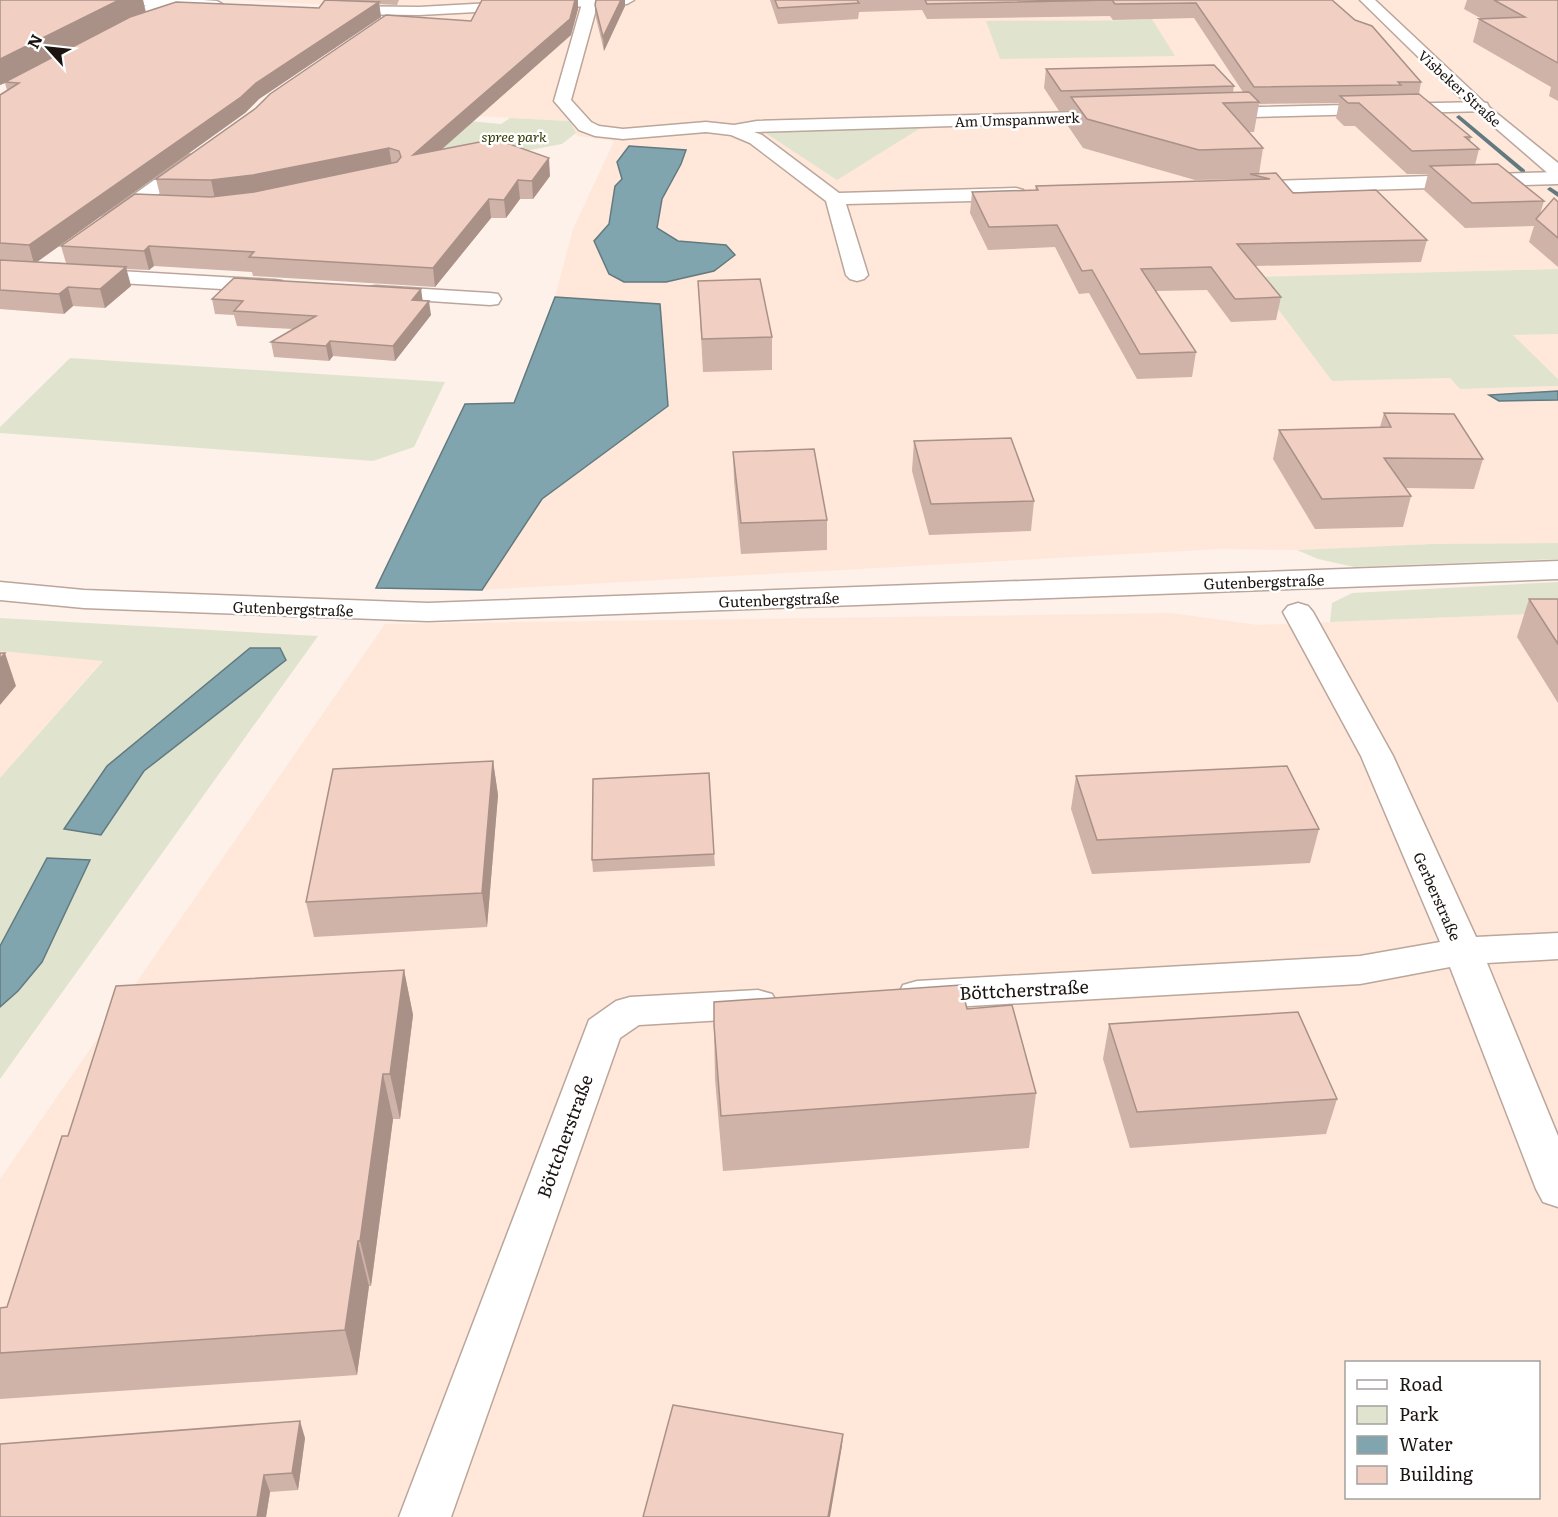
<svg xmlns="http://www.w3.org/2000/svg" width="1558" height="1517" font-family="Literata,serif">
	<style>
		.built { fill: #ffe7da; fill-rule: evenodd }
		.green { fill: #e0e4ce }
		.water { fill: #80a5ae; stroke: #627a7f; stroke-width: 1.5 }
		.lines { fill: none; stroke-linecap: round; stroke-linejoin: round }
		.stream { fill: #627a7f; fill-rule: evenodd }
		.minor-casing { stroke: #bba69b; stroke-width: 3 }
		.major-casing { stroke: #bba69b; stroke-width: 3 }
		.minor { fill: #fff; fill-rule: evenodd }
		.major { fill: #fff; fill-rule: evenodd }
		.wall { fill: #cfb2a8 }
		.shaded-wall { fill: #a99188 }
		.building { fill: #f1cfc3; stroke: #a99188; stroke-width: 1.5 }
		.labels { text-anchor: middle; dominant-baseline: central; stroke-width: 5; stroke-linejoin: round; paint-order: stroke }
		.far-street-label { font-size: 14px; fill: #1b1410; stroke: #fff }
		.far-park-label { font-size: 14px; font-style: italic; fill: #333903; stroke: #fff }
		.street-label { font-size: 15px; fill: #1b1410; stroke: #fff }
		.near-street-label { font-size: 18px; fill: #1b1410; stroke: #fff }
	</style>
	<rect width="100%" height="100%" fill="#fef1ea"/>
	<g class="built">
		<polygon points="243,0 1558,0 1558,269 1255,277 1332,381 1450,378 1460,389 1558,386 1558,543 1432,544 1297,550 1221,549 482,590 542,499 668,406 660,305 555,297 573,229 614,141 577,136 570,121 276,105 402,14 424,5 348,6"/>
		<polygon points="1558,334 1558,379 1513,335"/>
		<path d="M1171,613L1258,625L1558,613V1517H0V1179L385,624ZM1346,1362H1538V1498H1346Z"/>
		<polygon points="0,651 103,660 0,778"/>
	</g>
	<g class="green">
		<path d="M1152,19L1175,56L1000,59L986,21C1041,20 1097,22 1152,19Z"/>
		<polygon points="510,118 570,121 576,133 562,144 442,167 429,158 458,120 501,124"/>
		<polygon points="922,127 837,180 764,132"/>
		<polygon points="1558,269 1558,334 1513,335 1558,379 1558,386 1460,389 1450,378 1332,381 1254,277"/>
		<polygon points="70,358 445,382 414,447 373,461 0,433 0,427"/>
		<polygon points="1558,543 1558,559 1354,567 1318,559 1297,550 1432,544"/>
		<polygon points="1558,582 1558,613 1330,622 1332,603 1352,593"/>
		<polygon points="0,618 318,636 0,1079 0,778 103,661 0,651"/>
	</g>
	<g class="water">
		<polygon points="629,146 686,150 681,164 662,199 657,228 678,241 726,245 735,255 714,271 666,282 624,282 609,274 594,241 609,224 615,186 622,179 617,162"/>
		<polygon points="555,297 660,304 668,406 542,499 482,590 376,588 465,404 514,403"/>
		<polygon points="1558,391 1558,400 1499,401 1489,395"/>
		<polygon points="250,648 280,648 286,660 144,771 101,835 64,829 107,766"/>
		<polygon points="47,858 90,860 42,962 18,991 0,1007 0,946"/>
	</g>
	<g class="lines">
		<g class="stream">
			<polygon points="1459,115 1525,170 1525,172 1521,172 1457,118 1456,117"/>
			<polygon points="1550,187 1558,192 1558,197 1548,190 1547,189"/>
		</g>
		<g class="minor-casing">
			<g id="minor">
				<polygon points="157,0 175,0 150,14 132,30 122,30 120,27 122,24 140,8"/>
				<polygon points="583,0 595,0 595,13 571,100 591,122 599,126 623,129 706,122 734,125 757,121 1113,111 1119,112 1122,116 1119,120 1113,121 754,132 762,135 839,193 1016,188 1023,190 1026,194 1023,198 1016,200 846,204 868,275 864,279 857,281 850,279 846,275 826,201 750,143 731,135 706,132 623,139 595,136 579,130 554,101"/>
				<polygon points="1481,102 1487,103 1489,107 1487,111 1213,118 1207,117 1204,113 1207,109 1213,108"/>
				<polygon points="195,154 201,155 204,159 201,163 118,224 104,224 101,220 104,216 189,155"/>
				<polygon points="1558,172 1558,184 1242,194 1235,192 1233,188 1235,184 1242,182"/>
				<polygon points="0,264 274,280 282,281 285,286 282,291 274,292 0,276"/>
				<polygon points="376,286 490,293 498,294 501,299 498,304 490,305 368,297 365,292 368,287"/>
				<polygon points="1558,561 1558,579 428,621 84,608 0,600 0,582 84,590 428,603"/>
				<polygon points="1298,603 1308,606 1313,612 1393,756 1476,937 1558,933 1558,959 1487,963 1558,1136 1558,1207 1543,1202 1536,1189 1450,967 1360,984 917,1009 903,1005 898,995 903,985 917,981 1360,956 1440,942 1361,756 1283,612 1288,606"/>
				<polygon points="758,990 772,994 778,1004 772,1014 758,1018 639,1025 620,1038 451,1517 399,1517 589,1020 616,1001 630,997"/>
			</g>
		</g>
		<g class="major-casing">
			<g id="major">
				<polygon points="113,0 203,0 217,1 224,5 217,9 120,4"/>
				<polygon points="546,0 634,0 627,4 419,15 335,14 328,10 335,6 419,7"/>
				<polygon points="1360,0 1375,0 1489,107 1558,163 1558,178 1551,176 1454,92"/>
			</g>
		</g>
		<use href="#minor" class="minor"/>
		<use href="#major" class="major"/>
	</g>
	<g class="wall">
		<polygon points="0,0 143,0 146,12 319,8 335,0 399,0 397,5 379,4 381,17 259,99 245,113 37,262 66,263 61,246 160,195 156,179 471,21 575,0 578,0 578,9 571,35 441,149 550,176 533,199 520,199 506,218 491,218 435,287 253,276 252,272 154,266 149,270 126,269 131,286 105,308 73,306 64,314 0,309 0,95 7,90 5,83 0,85"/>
		<polygon points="596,0 625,0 625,6 604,51 596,18"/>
		<polygon points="770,0 1332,0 1421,82 1419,94 1471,137 1470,141 1479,149 1475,165 1544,201 1540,214 1558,202 1558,267 1529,242 1534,226 1465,228 1424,190 1428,174 1407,174 1355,126 1344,126 1336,118 1339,103 1259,104 1254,132 1249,132 1263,148 1259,174 1293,193 1427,240 1421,262 1255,266 1281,297 1276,320 1231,322 1207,290 1156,291 1196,352 1192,377 1137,379 1089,293 1079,294 1055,247 988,250 970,213 972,192 1035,190 1036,186 1248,180 1249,179 1195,180 1083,148 1068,126 1070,111 1059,111 1044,88 1046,69 1234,86 1233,92 1243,92 1194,18 1113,20 1110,16 927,19 922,10 859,12 858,19 778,24"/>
		<polygon points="1467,0 1558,0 1558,101 1549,96 1551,87 1473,42 1479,19 1482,19 1464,9"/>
		<polygon points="698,281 772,337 772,370 703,372"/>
		<polygon points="421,289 422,300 431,315 395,361 333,356 329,361 274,357 271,342 293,329 237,326 234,315 215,314 212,299"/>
		<polygon points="1384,413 1483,459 1474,489 1406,488 1411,496 1403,527 1315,529 1273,459 1279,430 1380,427"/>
		<polygon points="914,441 1034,501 1031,531 929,535 912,471"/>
		<polygon points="733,452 827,520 827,550 741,554 734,481"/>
		<polygon points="1529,599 1558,599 1558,703 1517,637"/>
		<polygon points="493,761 498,795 487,927 314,937 306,902"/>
		<polygon points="1076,776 1319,829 1310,863 1092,874 1071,809"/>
		<polygon points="714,854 715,866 593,872 592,860"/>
		<polygon points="404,970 413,1015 400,1119 393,1119 371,1286 369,1286 357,1375 0,1399 0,1308 7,1307 68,1136"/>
		<polygon points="967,1009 1036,1093 1029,1148 723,1171 715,1079 714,1025"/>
		<polygon points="1109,1024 1337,1099 1326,1134 1130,1148 1103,1059"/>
		<polygon points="305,1438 298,1490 270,1492 266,1517 0,1517"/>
	</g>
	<g class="shaded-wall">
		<polygon points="119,0 143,0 146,14 5,82 5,83 0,85 0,59"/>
		<polygon points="575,0 578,0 578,9 571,35 415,173 413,155"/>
		<polygon points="621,0 625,0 625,6 604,51 603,37"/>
		<polygon points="379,2 381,17 259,99 245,113 34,264 29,245 256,83"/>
		<polygon points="389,148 392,166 215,199 211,180"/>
		<polygon points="549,158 550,176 533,199 532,181"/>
		<polygon points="518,180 520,199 506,218 504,200"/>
		<polygon points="489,199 491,218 435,287 433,268"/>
		<polygon points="149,246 154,266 149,270 144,251"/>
		<polygon points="126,267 131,286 105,308 100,289"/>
		<polygon points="68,287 73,306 64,314 59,294"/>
		<polygon points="421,289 423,303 412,300"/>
		<polygon points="429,301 431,315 395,361 393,346"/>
		<polygon points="330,341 333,356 329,361 326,346"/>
		<polygon points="5,653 16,686 0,705 0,659"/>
		<polygon points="493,761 498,795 487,927 482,893"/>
		<polygon points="404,970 413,1015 400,1119 390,1074"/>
		<polygon points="383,1074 393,1119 371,1286 360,1241"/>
		<polygon points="358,1241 369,1286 357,1375 345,1330"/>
		<polygon points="300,1421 305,1438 298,1490 292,1473"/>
		<polygon points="843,1434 842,1446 830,1517 828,1517"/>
		<polygon points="264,1475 270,1492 266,1517 257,1517"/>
	</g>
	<g class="building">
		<polygon points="0,0 119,0 0,59"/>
		<polygon points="325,0 379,2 256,83 241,97 29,245 0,243 0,95 19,83 5,82 130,17 176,2 319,8"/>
		<polygon points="482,0 575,0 570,19 413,155 495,139 549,158 532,181 518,180 504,200 489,199 433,268 249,257 254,252 149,246 144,251 61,246 135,194 211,197 254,192 397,162 401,157 399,151 389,148 253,175 211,180 156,179 256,108 270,94 386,15 471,21"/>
		<polygon points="596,0 621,0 603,37 595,5"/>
		<polygon points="775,0 857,0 859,3 778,8"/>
		<polygon points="925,0 1332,0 1355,20 1372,26 1421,82 1398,82 1401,85 1254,87 1196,3 1115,4 1112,0 927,4"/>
		<polygon points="1494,0 1558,0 1558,63 1479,19 1525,17"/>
		<polygon points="1214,65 1234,86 1061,91 1046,69"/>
		<polygon points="1249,92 1259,102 1223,103 1263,148 1199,150 1087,119 1071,97"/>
		<polygon points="1419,94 1471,137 1465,137 1479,149 1412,151 1359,103 1348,103 1340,96"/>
		<polygon points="1498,164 1544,201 1472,203 1430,166"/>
		<polygon points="1276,173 1293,193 1376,190 1427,240 1237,244 1281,297 1235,299 1211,267 1141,269 1196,352 1140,354 1092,270 1082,271 1057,225 989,227 972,192 1038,190 1036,186 1270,179 1250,174"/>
		<polygon points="1554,198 1558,202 1558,238 1536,219"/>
		<polygon points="0,260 126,267 100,289 68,287 59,294 0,290"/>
		<polygon points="234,278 421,289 412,300 429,301 393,346 330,341 326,346 271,342 316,316 234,311 243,301 212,299"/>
		<polygon points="760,279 772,337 702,339 698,281"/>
		<polygon points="1384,413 1454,414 1483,459 1384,458 1411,496 1322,499 1279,430 1391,427"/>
		<polygon points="1011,438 1034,501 931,504 914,441"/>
		<polygon points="814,449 827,520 741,523 733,452"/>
		<polygon points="1529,599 1558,599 1558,644"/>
		<polygon points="0,653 5,653 0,659"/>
		<polygon points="493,761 482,893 306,902 333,769"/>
		<polygon points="1287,766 1319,829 1097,840 1076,776"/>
		<polygon points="709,773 714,854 592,860 593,779"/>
		<polygon points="404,970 390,1074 383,1074 360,1241 358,1241 345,1330 0,1353 0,1308 7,1307 62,1136 68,1136 116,986"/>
		<polygon points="961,985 967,1009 1012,1005 1036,1093 721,1116 714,1025 714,1002"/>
		<polygon points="1298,1012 1337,1099 1137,1112 1109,1024"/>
		<polygon points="673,1405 843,1434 828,1517 643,1517"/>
		<polygon points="300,1421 292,1473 264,1475 257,1517 0,1517 0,1444"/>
	</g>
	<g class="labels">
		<g class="far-street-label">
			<text transform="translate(1460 88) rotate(42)">Visbeker Straße</text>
			<text transform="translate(1017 119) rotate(-2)">Am Umspannwerk</text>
		</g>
		<g class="far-park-label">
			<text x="514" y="136">spree park</text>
		</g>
		<g class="street-label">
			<text transform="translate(1264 581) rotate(-2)">Gutenbergstraße</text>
			<text transform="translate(779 599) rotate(-2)">Gutenbergstraße</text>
			<text transform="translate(293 608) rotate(2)">Gutenbergstraße</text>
			<text transform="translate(1438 896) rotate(66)">Gerberstraße</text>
		</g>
		<g class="near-street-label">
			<text transform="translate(1024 989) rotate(-3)">Böttcherstraße</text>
			<text transform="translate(564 1136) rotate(-70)">Böttcherstraße</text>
		</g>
	</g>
	<rect x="1345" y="1361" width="195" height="138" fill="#ffffff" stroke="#a4a19f" stroke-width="1.5"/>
	<rect x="1357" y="1380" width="30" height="9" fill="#ffffff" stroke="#a4a19f" stroke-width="1.5"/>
	<text x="1399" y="1391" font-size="18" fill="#1b1410">Road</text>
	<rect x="1357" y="1406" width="30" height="18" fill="#e0e4ce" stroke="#a4a19f" stroke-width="1.5"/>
	<text x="1399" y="1421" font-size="18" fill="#1b1410">Park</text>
	<rect x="1357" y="1436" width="30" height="18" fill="#80a5ae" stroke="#a4a19f" stroke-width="1.5"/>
	<text x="1399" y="1451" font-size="18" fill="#1b1410">Water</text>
	<rect x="1357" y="1466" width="30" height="18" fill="#f1cfc3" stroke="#a4a19f" stroke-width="1.5"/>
	<text x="1399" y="1481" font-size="18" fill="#1b1410">Building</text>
	<g transform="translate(48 48) rotate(297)" stroke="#ffffff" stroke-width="4.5" paint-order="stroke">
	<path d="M0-4.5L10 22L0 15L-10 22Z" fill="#1b1410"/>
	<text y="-9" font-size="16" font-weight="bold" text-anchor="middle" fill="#1b1410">N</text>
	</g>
</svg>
